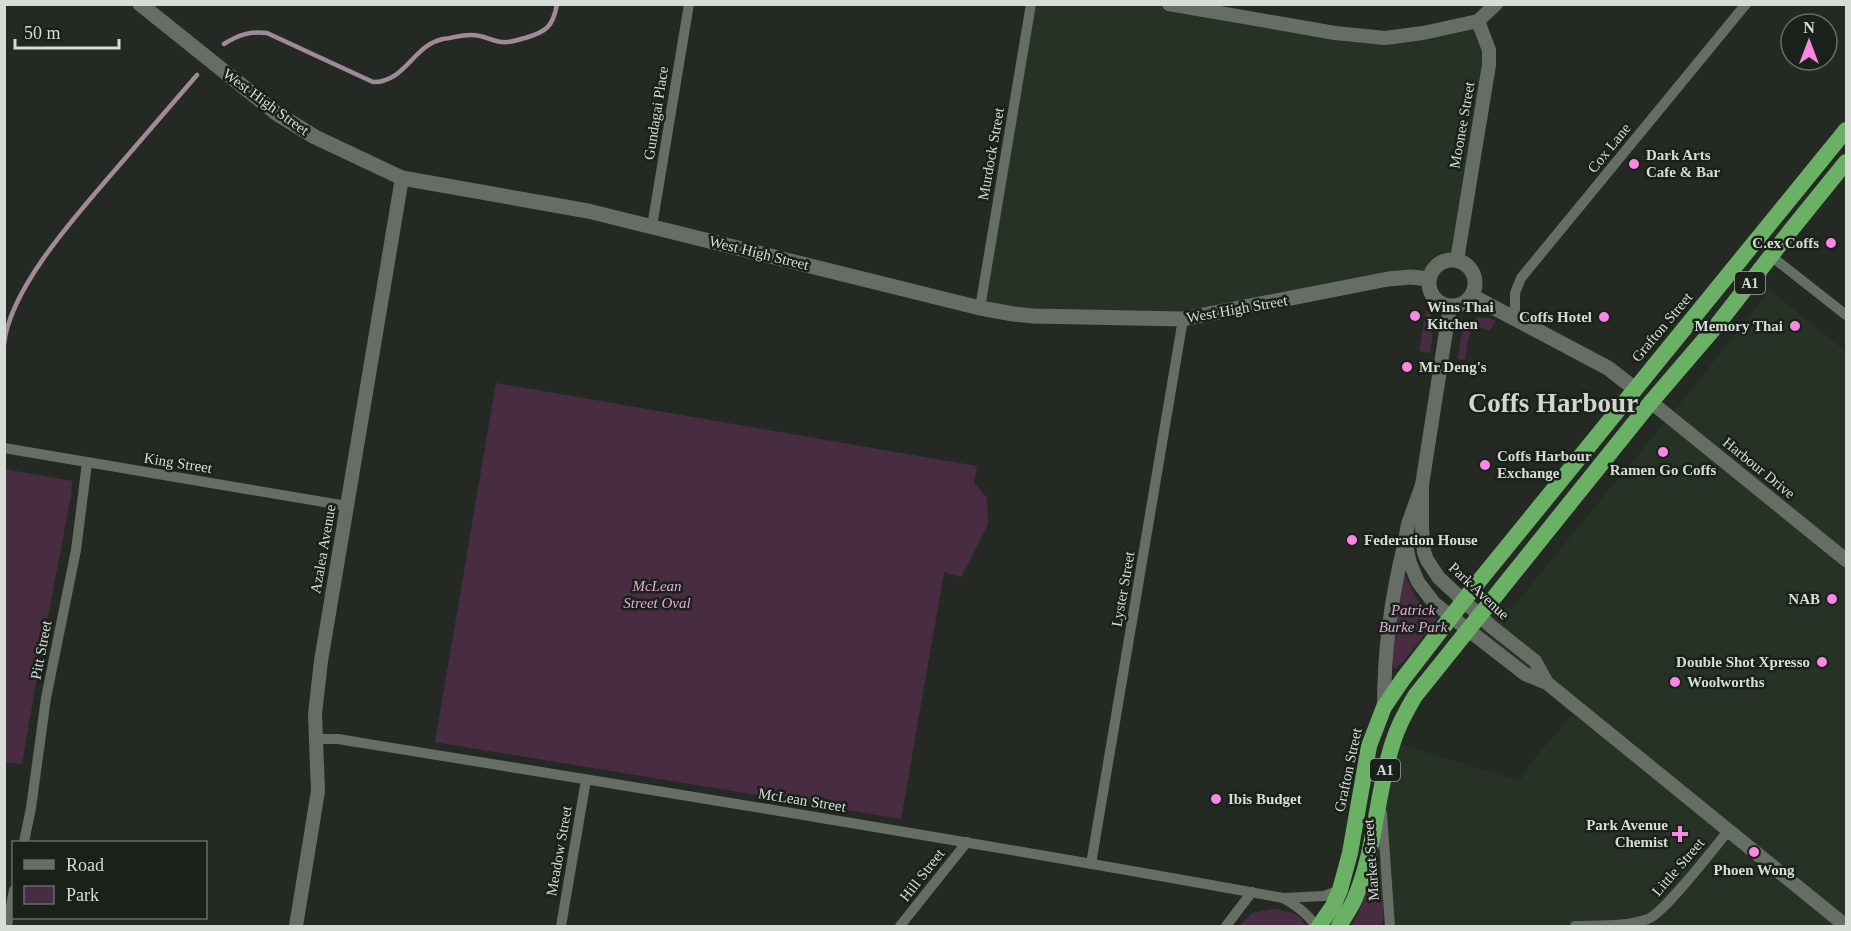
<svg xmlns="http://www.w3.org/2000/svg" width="1851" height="931" font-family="'Times New Roman',serif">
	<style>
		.built { fill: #273226 }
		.green { fill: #482d42 }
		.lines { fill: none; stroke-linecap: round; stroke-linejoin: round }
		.stream { stroke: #a08999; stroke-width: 4.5 }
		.minor { stroke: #666d65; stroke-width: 10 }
		.tertiary { stroke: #666d65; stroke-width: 14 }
		.secondary { stroke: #666d65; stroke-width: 15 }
		.trunk { stroke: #6ab166; stroke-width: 16 }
		.poi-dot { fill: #fc86e4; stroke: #1a211a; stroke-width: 2 }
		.labels { text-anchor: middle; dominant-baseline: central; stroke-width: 5; stroke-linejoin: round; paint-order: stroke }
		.shield { fill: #1a211a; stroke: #9ea49e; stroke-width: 1.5 }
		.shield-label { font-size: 14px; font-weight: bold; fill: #d7dcd7 }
		.street-label { font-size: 15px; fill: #d7dcd7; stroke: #1a211a }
		.poi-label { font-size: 15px; font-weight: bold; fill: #d7dcd7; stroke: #1a211a; text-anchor: start }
		.park-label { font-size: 15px; font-style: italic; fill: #e4aad6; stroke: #1a211a }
		.town-label { font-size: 27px; font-weight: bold; fill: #cfd7ce; stroke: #1a211a }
	</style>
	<rect width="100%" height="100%" fill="#242a23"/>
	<g class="built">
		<polygon points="1031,5 1169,5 1385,38 1478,21 1489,50 1457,260 1442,262 1435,267 1431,273 1183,319 980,308"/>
		<polygon points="1770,290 1846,352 1846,926 1390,926 1381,792 1393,742 1520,781 1528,766 1578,708 1467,629 1492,601 1511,609 1689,393"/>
	</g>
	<g class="green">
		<polygon points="1426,311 1431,312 1432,339 1430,353 1419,351"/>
		<path d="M1478,317L1488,318L1496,321L1489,331C1467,318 1468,345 1465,360L1458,359C1461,340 1459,327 1478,317Z"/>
		<polygon points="496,383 977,466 974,483 987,498 988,524 961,577 944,572 901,819 435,742"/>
		<polygon points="5,469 72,481 71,496 41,653 22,764 5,762"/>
		<polygon points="1404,572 1415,597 1437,619 1403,662 1394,669 1392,654"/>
		<path d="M1377,862L1380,864C1382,884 1386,907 1382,926H1351L1359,912Z"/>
		<path d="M1273,909C1286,911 1301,912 1305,926H1239L1252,913Z"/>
	</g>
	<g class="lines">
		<g class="stream">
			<path d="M224,44C238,35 250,31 267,33L373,82C406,82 413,45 443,39C452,38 461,35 470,35C482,34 491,41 502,42C510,43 517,40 525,38C546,32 553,27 557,4"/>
			<path d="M4,344C10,287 80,211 116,169C143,138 170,106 197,75"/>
		</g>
		<g class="minor">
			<polyline points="652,226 689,4"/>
			<polyline points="1771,256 1846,315"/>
			<polyline points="980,308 1031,4"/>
			<polyline points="1515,318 1515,293 1521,278 1746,4"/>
			<polyline points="4,448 347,506"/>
			<path d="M316,739H338C653,790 969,841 1283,898L1324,896L1340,890"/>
			<polyline points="1382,813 1390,926"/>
			<polyline points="24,842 31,808 46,698 76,550 87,463"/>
			<polyline points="1091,864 1183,319"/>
			<path d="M1283,898C1297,906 1307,913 1316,926"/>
			<polyline points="7,926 14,890"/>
			<polyline points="561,926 586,780"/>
			<polyline points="900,926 967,842"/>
			<polyline points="1226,926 1252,892"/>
			<path d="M1575,926C1598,925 1626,927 1648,919C1665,912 1714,848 1729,830"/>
		</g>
		<g class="tertiary">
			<polyline points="1169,4 1335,33 1385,38 1423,33 1478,21"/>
			<polyline points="1478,21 1496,4"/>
			<polyline points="1457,260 1489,65 1489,50 1478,21"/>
			<polyline points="1450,306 1422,485 1422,528 1424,552 1427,560 1439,578 1492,627 1535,661 1547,683"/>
			<polyline points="1651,402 1846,560"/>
			<polyline points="1422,485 1408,524 1406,535 1407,550 1410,563 1418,582 1434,603 1467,629 1525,674 1547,683 1846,926"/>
			<path d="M1384,707C1384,653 1391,598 1404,546"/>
			<polyline points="296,926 318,791 315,714 321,661 402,178"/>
		</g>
		<g class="secondary">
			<polyline points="140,4 276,113 315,137 402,178 588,211 980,308 1013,314 1033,316 1183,319 1388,279 1411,277 1429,279"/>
			<circle cx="1452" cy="283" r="23"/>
			<polyline points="1472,296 1608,368 1635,389"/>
		</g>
		<g class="trunk">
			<polyline points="1319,926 1333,906 1340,890 1350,853 1369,746 1384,707 1403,679 1475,586 1846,130"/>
			<path d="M1339,926C1344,917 1351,908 1355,898C1376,849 1376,793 1393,742C1398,726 1406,711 1415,696L1651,402L1717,325L1791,230L1846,162"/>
		</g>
	</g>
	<g class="poi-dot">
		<circle cx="1634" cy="164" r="6"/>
		<circle cx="1831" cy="243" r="6"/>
		<circle cx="1415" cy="316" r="6"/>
		<circle cx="1604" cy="317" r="6"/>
		<circle cx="1795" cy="326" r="6"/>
		<circle cx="1407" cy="367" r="6"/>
		<circle cx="1663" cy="452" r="6"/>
		<circle cx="1485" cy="465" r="6"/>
		<circle cx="1352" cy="540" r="6"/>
		<circle cx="1832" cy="599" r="6"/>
		<circle cx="1822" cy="662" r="6"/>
		<circle cx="1675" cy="682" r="6"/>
		<circle cx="1216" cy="799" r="6"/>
		<path d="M1677 825h6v6h6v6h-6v6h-6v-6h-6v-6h6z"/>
		<circle cx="1754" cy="852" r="6"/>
	</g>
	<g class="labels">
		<g class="shield">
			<rect x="1735" y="272" width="30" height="22" rx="4.5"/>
			<rect x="1370" y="759" width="30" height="22" rx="4.5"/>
		</g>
		<g class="shield-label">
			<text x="1750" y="283">A1</text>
			<text x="1385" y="770">A1</text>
		</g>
		<g class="street-label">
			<text transform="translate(266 102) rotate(36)">West High Street</text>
			<text transform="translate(656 113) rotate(-81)">Gundagai Place</text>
			<text transform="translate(1462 125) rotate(-80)">Moonee Street</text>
			<text transform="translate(1609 148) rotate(-51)">Cox Lane</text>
			<text transform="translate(991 154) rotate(-80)">Murdock Street</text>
			<text transform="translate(759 253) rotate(14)">West High Street</text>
			<text transform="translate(1237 309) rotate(-10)">West High Street</text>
			<text transform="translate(1662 327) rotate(-50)">Grafton Street</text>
			<text transform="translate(178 463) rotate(9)">King Street</text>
			<text transform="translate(1759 468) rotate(39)">Harbour Drive</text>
			<text transform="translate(323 549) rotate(-80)">Azalea Avenue</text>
			<text transform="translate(1123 589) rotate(-80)">Lyster Street</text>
			<text transform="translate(1479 591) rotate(43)">Park Avenue</text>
			<text transform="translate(41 650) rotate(-79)">Pitt Street</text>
			<text transform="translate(1348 770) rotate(-78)">Grafton Street</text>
			<text transform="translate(802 800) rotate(9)">McLean Street</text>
			<text transform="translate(559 851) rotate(-80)">Meadow Street</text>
			<text transform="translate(1371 860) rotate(-94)">Market Street</text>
			<text transform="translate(1678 867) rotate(-49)">Little Street</text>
			<text transform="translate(922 875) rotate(-52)">Hill Street</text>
		</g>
		<g class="poi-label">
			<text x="1646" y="155">Dark Arts<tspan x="1646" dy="17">Cafe &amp; Bar</tspan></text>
			<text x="1819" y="243" text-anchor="end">C.ex Coffs</text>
			<text x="1427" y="307">Wins Thai<tspan x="1427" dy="17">Kitchen</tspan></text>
			<text x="1592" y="317" text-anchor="end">Coffs Hotel</text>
			<text x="1783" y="326" text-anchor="end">Memory Thai</text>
			<text x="1419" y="367">Mr Deng's</text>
			<text x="1497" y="456">Coffs Harbour<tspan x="1497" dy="17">Exchange</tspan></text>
			<text x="1663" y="470" text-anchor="middle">Ramen Go Coffs</text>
			<text x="1364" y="540">Federation House</text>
			<text x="1820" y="599" text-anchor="end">NAB</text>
			<text x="1810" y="662" text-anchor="end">Double Shot Xpresso</text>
			<text x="1687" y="682">Woolworths</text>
			<text x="1228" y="799">Ibis Budget</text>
			<text x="1668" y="825" text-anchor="end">Park Avenue<tspan x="1668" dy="17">Chemist</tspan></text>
			<text x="1754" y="870" text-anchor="middle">Phoen Wong</text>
		</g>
		<g class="park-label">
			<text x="657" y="586">McLean<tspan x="657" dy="17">Street Oval</tspan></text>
			<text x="1413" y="610">Patrick<tspan x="1413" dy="17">Burke Park</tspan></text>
		</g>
		<g class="town-label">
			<text x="1553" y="403">Coffs Harbour</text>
		</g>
	</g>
	<rect width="1851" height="931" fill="none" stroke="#d7dcd7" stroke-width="12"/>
	<rect x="12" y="841" width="195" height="78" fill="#1a211a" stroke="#666c66" stroke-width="1.5"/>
	<rect x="24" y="860" width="30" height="9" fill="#666d65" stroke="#666c66" stroke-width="1.5"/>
	<text x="66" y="871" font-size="18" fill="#d7dcd7">Road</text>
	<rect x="24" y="886" width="30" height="18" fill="#482d42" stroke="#666c66" stroke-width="1.5"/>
	<text x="66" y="901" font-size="18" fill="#d7dcd7">Park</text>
	<g transform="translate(1809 42)"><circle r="28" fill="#1a211a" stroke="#666c66" stroke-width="1.5"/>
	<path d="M0-4.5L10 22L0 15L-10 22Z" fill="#fc86e4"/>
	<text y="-9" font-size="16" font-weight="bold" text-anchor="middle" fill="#d7dcd7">N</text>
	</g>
	<path d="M15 39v9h104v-9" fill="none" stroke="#d7dcd7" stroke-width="3"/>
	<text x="24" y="39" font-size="18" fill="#d7dcd7" stroke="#1a211a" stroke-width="4.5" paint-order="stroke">50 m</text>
</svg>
